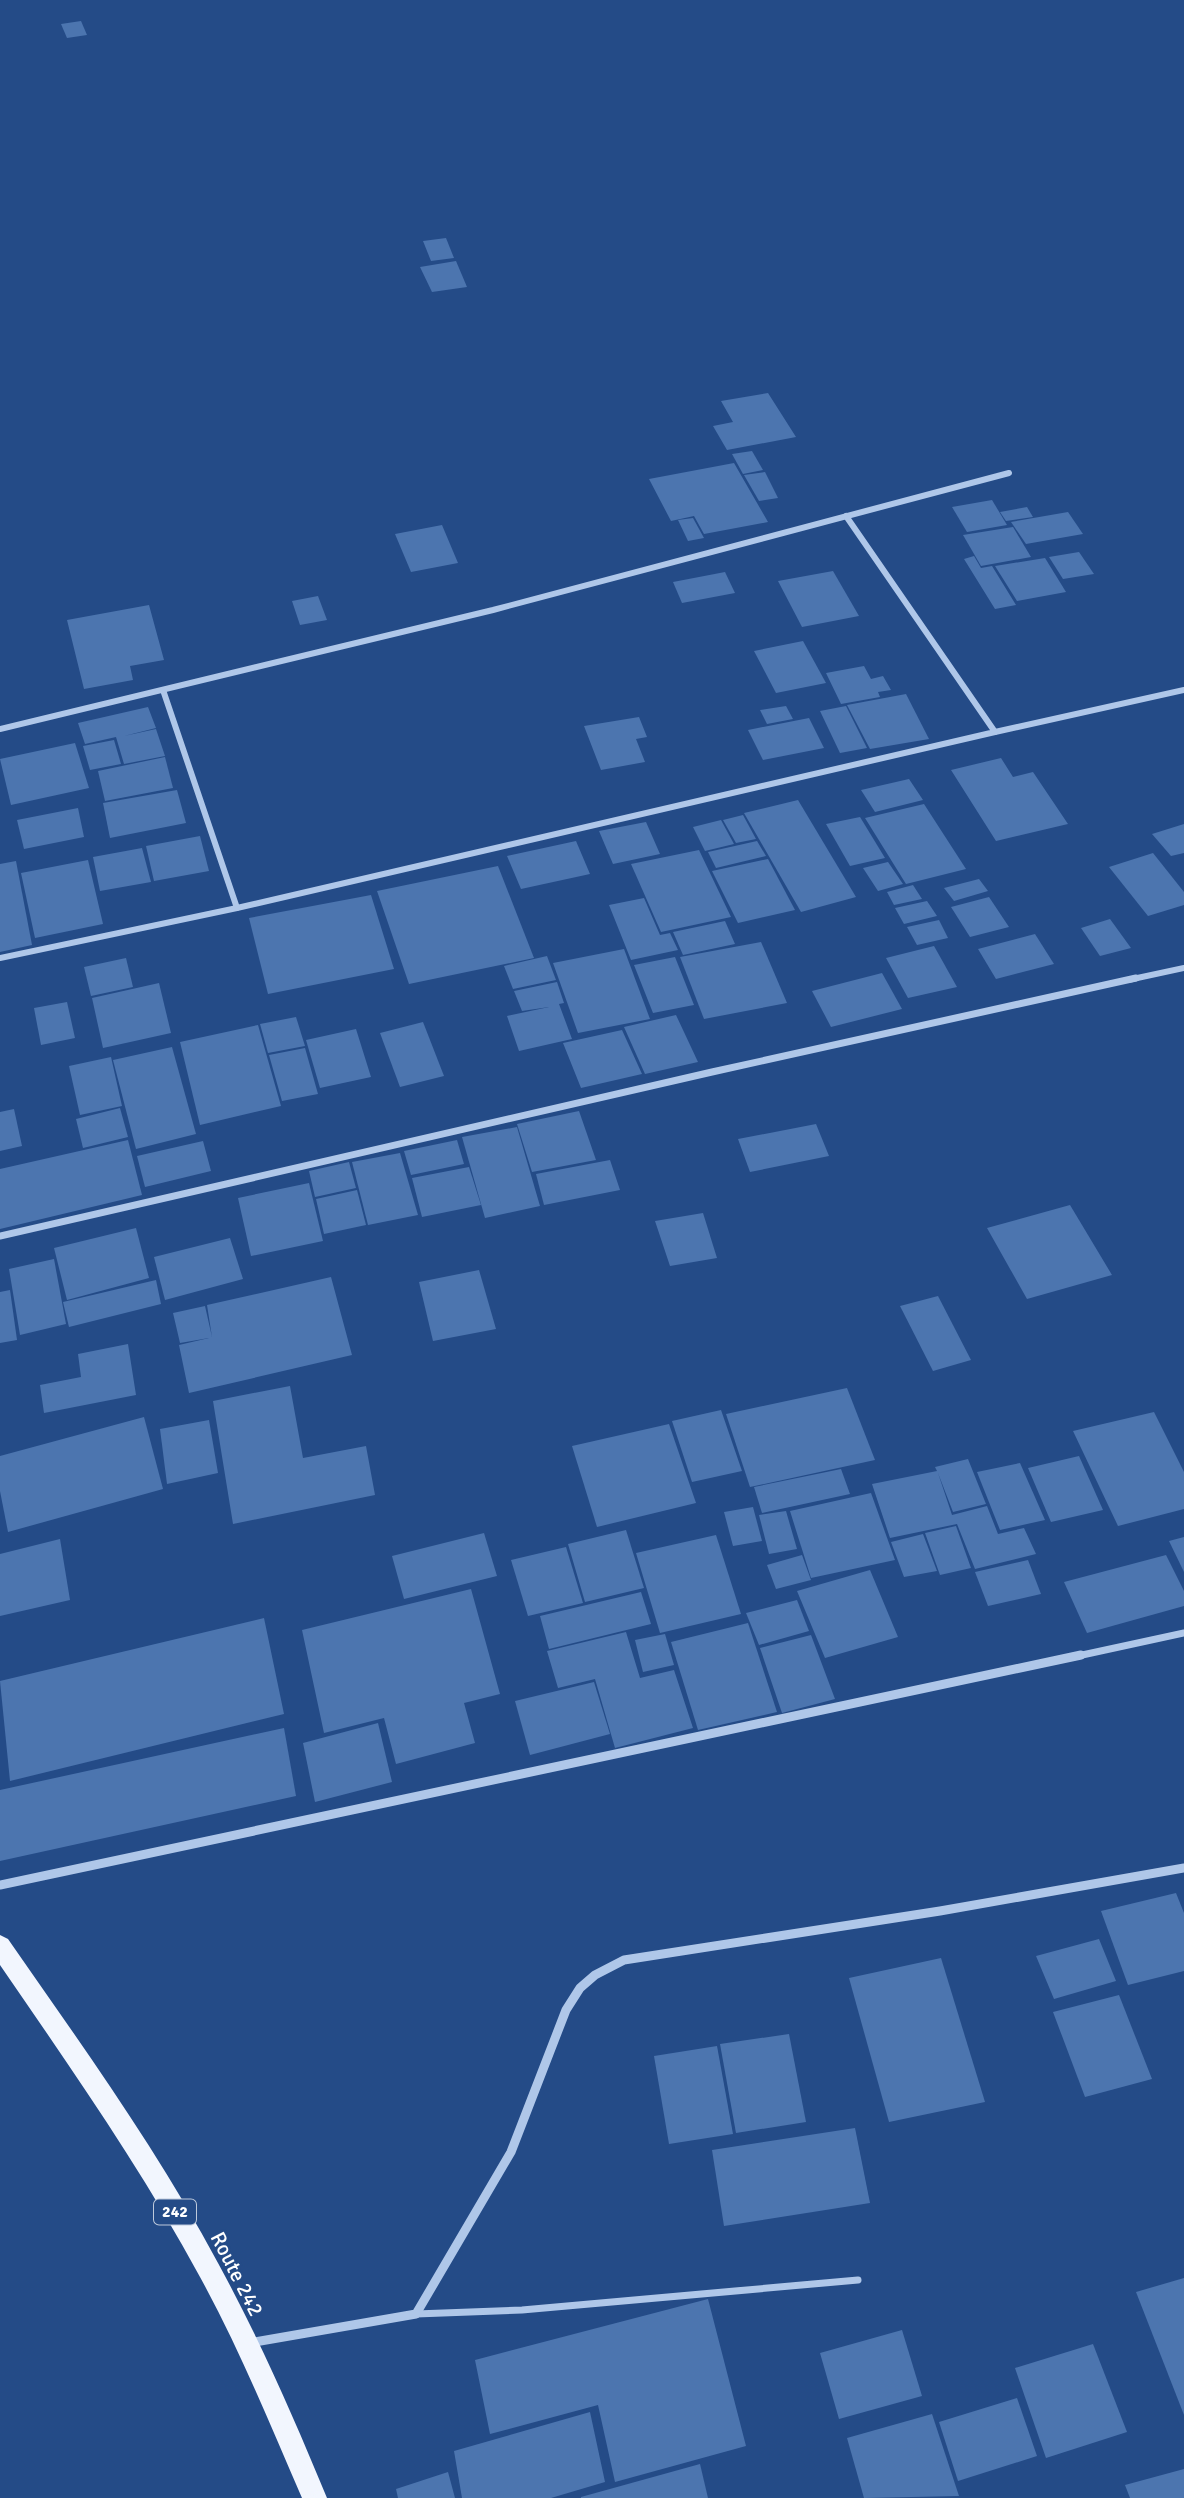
<svg xmlns="http://www.w3.org/2000/svg" width="1184" height="2498" font-family="Signika,sans-serif">
	<style>
		.building { fill: #4c75af }
		.lines { fill: none; stroke-linecap: round; stroke-linejoin: round }
		.service { stroke: #afc7e9; stroke-width: 7 }
		.minor-far2 { stroke: #afc7e9; stroke-width: 6 }
		.minor-far1 { stroke: #afc7e9; stroke-width: 7 }
		.minor { stroke: #afc7e9; stroke-width: 9 }
		.primary { fill: #f2f6fe; fill-rule: evenodd }
		.labels { text-anchor: middle; dominant-baseline: central; stroke-width: 5; stroke-linejoin: round; paint-order: stroke }
		.shield { fill: #244b87; stroke: #bdc9db; stroke-width: 2 }
		.shield-label { font-size: 16px; font-weight: bold; fill: #fff }
		.near-street-label { font-size: 21px; fill: #fff; stroke: #244b87 }
	</style>
	<rect width="100%" height="100%" fill="#244b87"/>
	<g class="building">
		<polygon points="81,21 87,35 67,38 61,24"/>
		<polygon points="446,238 454,258 431,261 423,241"/>
		<polygon points="456,261 467,287 432,292 420,267"/>
		<polygon points="768,393 796,437 727,450 713,426 733,422 721,401"/>
		<polygon points="752,451 763,470 743,474 732,454"/>
		<polygon points="734,463 768,522 704,534 694,516 671,521 649,479"/>
		<polygon points="765,472 778,498 759,501 744,475"/>
		<polygon points="992,500 1007,525 967,532 952,507"/>
		<polygon points="1027,507 1033,517 1006,521 1000,512"/>
		<polygon points="1068,512 1083,534 1026,544 1011,522"/>
		<polygon points="693,518 704,538 688,541 678,520"/>
		<polygon points="442,525 458,563 411,572 395,534"/>
		<polygon points="1013,527 1031,557 981,566 963,535"/>
		<polygon points="1079,552 1094,574 1063,579 1049,557"/>
		<polygon points="974,556 981,568 992,566 1016,605 995,609 964,559"/>
		<polygon points="1045,558 1066,592 1017,601 995,566"/>
		<polygon points="833,571 859,616 802,627 778,581"/>
		<polygon points="725,572 735,593 682,603 673,582"/>
		<polygon points="318,596 327,620 300,625 292,601"/>
		<polygon points="149,605 164,660 130,666 133,680 84,689 67,620"/>
		<polygon points="803,641 826,683 776,693 754,651"/>
		<polygon points="864,666 871,679 883,676 891,690 878,692 880,697 841,704 826,673"/>
		<polygon points="906,694 929,739 870,749 847,705"/>
		<polygon points="786,706 793,719 767,724 760,710"/>
		<polygon points="846,706 867,748 840,753 820,711"/>
		<polygon points="148,707 156,728 124,736 156,729 165,756 124,764 116,737 85,744 78,723"/>
		<polygon points="639,717 647,737 636,739 645,762 601,770 584,726"/>
		<polygon points="809,718 824,748 763,760 748,730"/>
		<polygon points="114,740 121,764 90,770 83,746"/>
		<polygon points="75,743 89,788 11,805 0,759"/>
		<polygon points="165,757 173,788 105,801 98,771"/>
		<polygon points="1001,758 1013,777 1033,772 1068,824 996,841 951,770"/>
		<polygon points="909,779 923,800 875,812 861,790"/>
		<polygon points="177,790 186,823 110,838 103,803"/>
		<polygon points="798,800 856,897 801,912 744,813"/>
		<polygon points="924,804 966,869 906,884 865,818"/>
		<polygon points="78,808 84,837 24,849 17,820"/>
		<polygon points="743,815 756,839 736,843 723,820"/>
		<polygon points="860,817 885,858 850,866 826,824"/>
		<polygon points="721,820 734,844 705,851 693,827"/>
		<polygon points="646,822 660,854 613,864 599,831"/>
		<polygon points="1184,824 1184,853 1171,856 1152,834"/>
		<polygon points="200,836 209,871 154,881 146,846"/>
		<polygon points="576,841 590,874 521,889 507,856"/>
		<polygon points="757,841 766,856 716,868 708,852"/>
		<polygon points="142,848 151,882 100,891 93,857"/>
		<polygon points="699,850 731,917 661,932 631,864"/>
		<polygon points="1153,853 1184,892 1184,905 1148,916 1109,867"/>
		<polygon points="768,859 795,910 738,923 712,871"/>
		<polygon points="88,860 103,924 35,938 21,873"/>
		<polygon points="16,861 32,945 0,952 0,864"/>
		<polygon points="888,862 903,884 878,891 863,868"/>
		<polygon points="498,866 534,958 409,984 377,891"/>
		<polygon points="979,879 988,891 954,901 944,888"/>
		<polygon points="913,885 922,899 894,905 887,892"/>
		<polygon points="371,895 394,969 268,994 249,918"/>
		<polygon points="989,897 1009,927 970,937 951,907"/>
		<polygon points="644,898 660,935 670,933 678,950 631,960 609,905"/>
		<polygon points="927,901 937,916 904,924 895,908"/>
		<polygon points="1110,919 1131,948 1100,956 1081,928"/>
		<polygon points="939,920 948,938 917,945 907,927"/>
		<polygon points="725,921 735,944 683,955 673,932"/>
		<polygon points="1035,934 1054,964 996,979 978,949"/>
		<polygon points="761,942 787,1003 704,1019 680,957"/>
		<polygon points="934,946 957,987 908,998 886,958"/>
		<polygon points="624,949 650,1019 578,1033 553,963"/>
		<polygon points="547,956 556,980 513,989 504,966"/>
		<polygon points="675,957 694,1005 653,1013 634,965"/>
		<polygon points="126,958 133,987 91,996 84,967"/>
		<polygon points="882,973 902,1009 831,1027 812,991"/>
		<polygon points="557,982 564,1003 559,1004 572,1039 519,1051 507,1016 549,1007 522,1011 514,991"/>
		<polygon points="159,983 171,1033 103,1048 92,998"/>
		<polygon points="67,1002 75,1038 41,1045 34,1008"/>
		<polygon points="676,1015 698,1062 645,1074 624,1027"/>
		<polygon points="296,1017 305,1046 268,1053 260,1024"/>
		<polygon points="423,1022 444,1076 400,1087 380,1033"/>
		<polygon points="258,1025 281,1106 200,1125 180,1042"/>
		<polygon points="356,1029 371,1077 320,1088 306,1040"/>
		<polygon points="622,1030 642,1074 581,1088 563,1043"/>
		<polygon points="172,1047 196,1134 136,1149 113,1060"/>
		<polygon points="305,1048 318,1094 282,1101 269,1055"/>
		<polygon points="111,1057 122,1106 80,1115 69,1066"/>
		<polygon points="120,1108 128,1137 83,1148 76,1119"/>
		<polygon points="14,1109 22,1146 0,1151 0,1112"/>
		<polygon points="579,1111 596,1160 532,1172 517,1124"/>
		<polygon points="816,1124 829,1156 750,1172 738,1139"/>
		<polygon points="517,1127 540,1206 485,1218 462,1137"/>
		<polygon points="128,1140 142,1195 0,1229 0,1169"/>
		<polygon points="457,1140 464,1164 411,1175 404,1151"/>
		<polygon points="203,1141 211,1171 145,1187 137,1156"/>
		<polygon points="400,1153 418,1215 368,1225 352,1162"/>
		<polygon points="610,1160 620,1190 544,1205 536,1174"/>
		<polygon points="349,1162 356,1188 315,1197 309,1171"/>
		<polygon points="469,1167 481,1205 422,1217 412,1178"/>
		<polygon points="309,1183 323,1241 251,1256 238,1198"/>
		<polygon points="357,1190 366,1225 324,1234 316,1199"/>
		<polygon points="1070,1205 1112,1275 1027,1299 987,1228"/>
		<polygon points="703,1213 717,1258 670,1266 655,1221"/>
		<polygon points="136,1228 149,1278 67,1300 54,1248"/>
		<polygon points="230,1238 243,1279 165,1300 154,1257"/>
		<polygon points="54,1259 66,1324 20,1335 9,1269"/>
		<polygon points="479,1270 496,1329 433,1341 419,1282"/>
		<polygon points="331,1277 352,1355 189,1393 179,1345 209,1338 180,1343 173,1313 205,1306 212,1337 207,1305"/>
		<polygon points="156,1280 161,1304 69,1327 63,1302"/>
		<polygon points="10,1290 17,1340 0,1343 0,1292"/>
		<polygon points="938,1296 971,1360 933,1371 900,1306"/>
		<polygon points="128,1344 136,1395 44,1413 40,1385 81,1377 78,1354"/>
		<polygon points="290,1386 303,1458 366,1446 375,1495 233,1524 213,1401"/>
		<polygon points="847,1388 875,1460 750,1487 726,1414"/>
		<polygon points="721,1410 742,1471 692,1482 672,1421"/>
		<polygon points="1154,1412 1184,1472 1184,1509 1118,1526 1073,1431"/>
		<polygon points="144,1417 163,1489 8,1532 0,1491 0,1456"/>
		<polygon points="209,1420 218,1473 167,1484 160,1429"/>
		<polygon points="669,1424 696,1503 597,1527 572,1446"/>
		<polygon points="1079,1456 1103,1510 1051,1522 1028,1468"/>
		<polygon points="968,1459 986,1504 953,1512 938,1473 952,1515 987,1506 998,1534 1024,1528 1036,1554 975,1569 957,1524 890,1538 872,1484 937,1471 935,1467"/>
		<polygon points="1020,1463 1045,1520 1000,1530 977,1472"/>
		<polygon points="841,1469 850,1494 762,1513 754,1487"/>
		<polygon points="871,1493 895,1560 811,1578 790,1511"/>
		<polygon points="753,1507 762,1541 733,1546 724,1512"/>
		<polygon points="786,1511 797,1549 769,1554 759,1515"/>
		<polygon points="956,1526 971,1568 940,1575 925,1533"/>
		<polygon points="626,1530 644,1588 585,1602 568,1544"/>
		<polygon points="484,1533 497,1576 404,1599 392,1556"/>
		<polygon points="923,1534 937,1571 904,1577 891,1542"/>
		<polygon points="716,1535 741,1614 660,1633 636,1553"/>
		<polygon points="1184,1537 1184,1572 1169,1541"/>
		<polygon points="60,1539 70,1600 0,1616 0,1554"/>
		<polygon points="566,1547 583,1603 528,1616 511,1560"/>
		<polygon points="802,1555 811,1580 776,1589 767,1565"/>
		<polygon points="1166,1555 1184,1591 1184,1606 1087,1633 1064,1582"/>
		<polygon points="1028,1560 1041,1594 988,1606 975,1572"/>
		<polygon points="870,1570 898,1637 825,1658 797,1591"/>
		<polygon points="471,1589 500,1694 464,1703 475,1743 396,1764 384,1718 324,1733 302,1630"/>
		<polygon points="641,1592 651,1624 549,1649 540,1616"/>
		<polygon points="797,1600 809,1631 759,1645 746,1613"/>
		<polygon points="264,1618 284,1714 10,1781 0,1681"/>
		<polygon points="748,1623 777,1712 698,1730 671,1642"/>
		<polygon points="626,1632 640,1678 674,1670 693,1728 615,1748 595,1679 558,1688 547,1651"/>
		<polygon points="665,1634 674,1665 643,1672 635,1640"/>
		<polygon points="811,1635 835,1699 782,1713 760,1648"/>
		<polygon points="594,1682 610,1734 530,1755 515,1701"/>
		<polygon points="378,1723 392,1782 315,1802 303,1743"/>
		<polygon points="284,1728 296,1796 0,1861 0,1790"/>
		<polygon points="1176,1893 1184,1913 1184,1971 1128,1985 1101,1911"/>
		<polygon points="1099,1939 1116,1981 1054,1999 1036,1956"/>
		<polygon points="941,1958 985,2102 889,2122 849,1978"/>
		<polygon points="1119,1995 1152,2079 1085,2097 1053,2012"/>
		<polygon points="789,2034 806,2122 736,2133 720,2044"/>
		<polygon points="717,2046 733,2134 669,2144 654,2056"/>
		<polygon points="855,2128 870,2203 724,2226 712,2150"/>
		<polygon points="1184,2278 1184,2415 1136,2292"/>
		<polygon points="708,2299 746,2446 615,2482 598,2405 490,2434 475,2360"/>
		<polygon points="902,2330 922,2396 839,2419 820,2353"/>
		<polygon points="1093,2344 1127,2432 1046,2458 1015,2368"/>
		<polygon points="1017,2398 1037,2456 958,2481 939,2422"/>
		<polygon points="590,2412 605,2482 551,2498 462,2498 454,2451"/>
		<polygon points="932,2414 959,2496 864,2498 847,2438"/>
		<polygon points="700,2464 708,2498 581,2498 581,2497"/>
		<polygon points="1184,2469 1184,2498 1130,2498 1125,2485"/>
		<polygon points="448,2472 455,2498 398,2498 396,2489"/>
	</g>
	<g class="lines">
		<polyline class="service" points="416,2314 522,2310 858,2280"/>
		<g class="minor-far2">
			<polyline points="163,690 237,908"/>
			<polyline points="0,729 493,610 1009,473"/>
			<polyline points="995,732 1184,690"/>
			<polyline points="0,958 237,908 995,732 846,516"/>
			<polyline points="1128,980 1184,968"/>
		</g>
		<g class="minor-far1">
			<polyline points="0,1236 712,1072 1136,978"/>
			<polyline points="1073,1657 1184,1633"/>
		</g>
		<g class="minor">
			<polyline points="0,1885 1081,1655"/>
			<polyline points="249,2343 416,2314 511,2152 566,2010 580,1988 595,1975 624,1960 940,1911 1184,1868"/>
		</g>
		<path class="primary" d="M0,1935L8,1939C81,2044 157,2149 218,2263C259,2338 294,2418 327,2498H302C270,2424 239,2348 200,2277C141,2168 70,2067 0,1965Z"/>
	</g>
	<g class="labels">
		<rect class="shield" x="154" y="2199.5" width="42" height="25" rx="5"/>
		<g class="shield-label">
			<text x="175" y="2212">242</text>
		</g>
		<g class="near-street-label">
			<text transform="translate(237 2274) rotate(63)">Route 242</text>
		</g>
	</g>
</svg>
